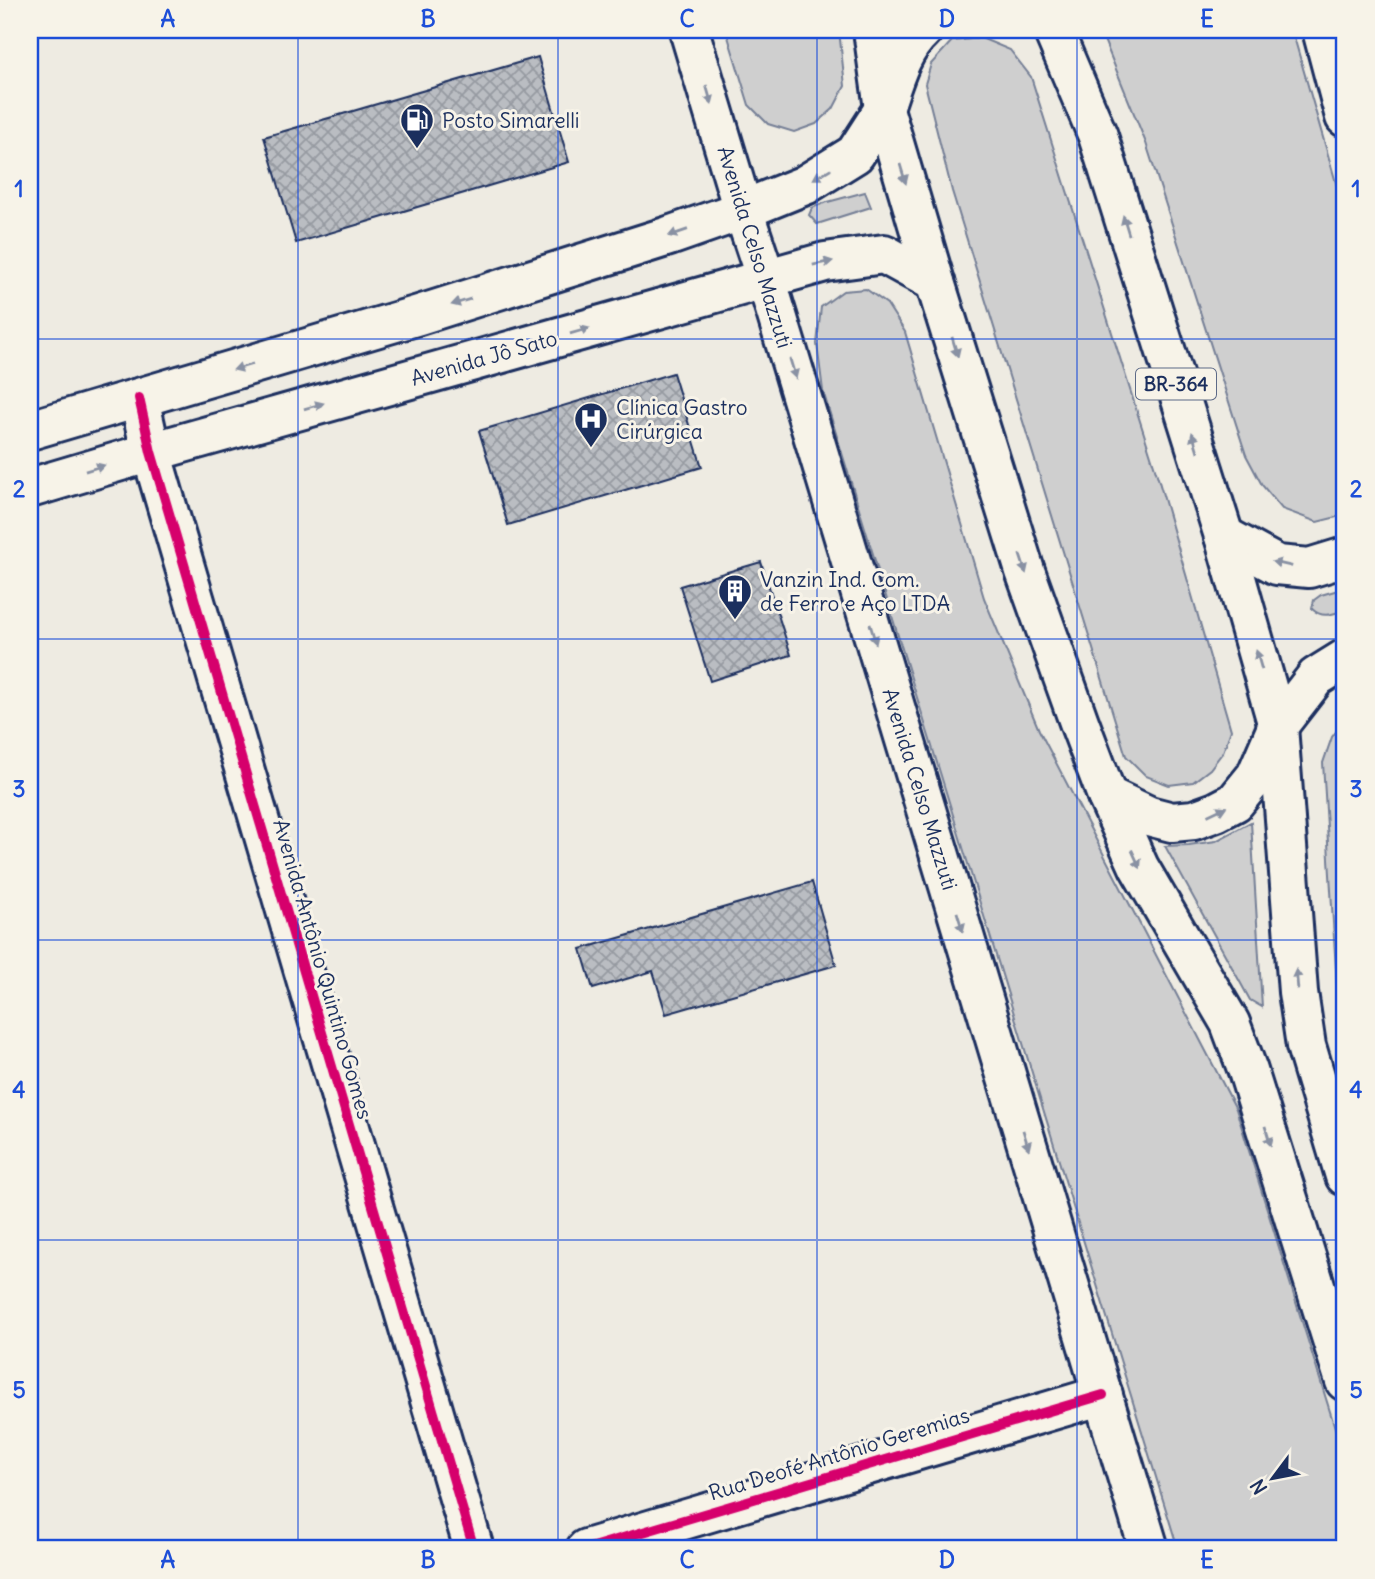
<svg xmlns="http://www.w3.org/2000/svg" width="1375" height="1579" font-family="Delius,sans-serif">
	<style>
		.grass { fill: #cfcfcf; stroke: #757f96; stroke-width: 2 }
		.building { fill: url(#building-cross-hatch); stroke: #1b2f5e; stroke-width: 2 }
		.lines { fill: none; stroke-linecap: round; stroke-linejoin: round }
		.minor-casing { stroke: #1b2f5e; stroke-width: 44 }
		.major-casing { stroke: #1b2f5e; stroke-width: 44 }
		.highway-casing { stroke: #1b2f5e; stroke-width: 44 }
		.minor { stroke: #f7f3e8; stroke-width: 38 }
		.major { stroke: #f7f3e8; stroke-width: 38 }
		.highway { stroke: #f7f3e8; stroke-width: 38 }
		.cycleway-casing { stroke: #f7f3e8; stroke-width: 15 }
		.cycleway { stroke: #d6006c; stroke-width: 10 }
		.oneway { fill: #8991a3 }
		.grid { fill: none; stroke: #1d4ed8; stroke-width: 2; stroke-opacity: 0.55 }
		.labels { text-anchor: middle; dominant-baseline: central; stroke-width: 6; stroke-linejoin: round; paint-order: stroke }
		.shield { fill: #f7f3e8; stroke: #5d6a87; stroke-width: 2 }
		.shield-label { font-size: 19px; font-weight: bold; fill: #1b2f5e }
		.poi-label { font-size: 21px; fill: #1b2f5e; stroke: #f7f3e8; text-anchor: start }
		.street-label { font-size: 21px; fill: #1b2f5e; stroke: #f7f3e8 }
		.neatline { fill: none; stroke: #1d4ed8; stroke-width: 2.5 }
		.grid-label { font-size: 23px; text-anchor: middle; font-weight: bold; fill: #1d4ed8 }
	</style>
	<defs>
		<pattern id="building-cross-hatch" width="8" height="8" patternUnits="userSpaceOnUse" patternTransform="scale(1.75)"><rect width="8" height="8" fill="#babdc2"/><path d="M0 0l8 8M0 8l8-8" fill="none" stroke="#969aa1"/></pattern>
	</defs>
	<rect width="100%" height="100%" fill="#eeebe2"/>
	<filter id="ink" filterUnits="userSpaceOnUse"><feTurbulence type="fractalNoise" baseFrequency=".0143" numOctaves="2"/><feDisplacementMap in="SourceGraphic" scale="14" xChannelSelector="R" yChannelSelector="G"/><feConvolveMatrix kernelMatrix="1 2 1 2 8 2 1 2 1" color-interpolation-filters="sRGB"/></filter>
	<g filter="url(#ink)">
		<g class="grass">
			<polygon points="726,30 839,30 845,86 833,109 816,124 794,132 768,124 749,105"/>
			<polygon points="1100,30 1292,30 1345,214 1345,515 1317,522 1282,509 1262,485 1246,455 1146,143"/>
			<polygon points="981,38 1010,50 1031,77 1158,478 1231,730 1223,752 1210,769 1193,782 1169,785 1146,776 1126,756 952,191 925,84 931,64 952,41"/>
			<polygon points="865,192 871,207 817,224 809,215 812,208 824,203"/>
			<polygon points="866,289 887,304 905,332 984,598 1039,730 1236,1109 1345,1460 1345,1549 1178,1549 823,391 817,344 821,307 843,291"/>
			<path d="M1345,588V610C1332,614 1323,619 1312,609L1314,600L1321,595Z"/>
			<polygon points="1345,720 1345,1049 1337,986 1323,763 1332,737"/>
			<polygon points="1251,822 1262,1007 1250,1000 1165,846 1189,845 1216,841"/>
		</g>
		<g class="building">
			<polygon points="538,57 569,162 296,243 264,137"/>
			<polygon points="673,373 702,467 508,525 479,431"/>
			<polygon points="761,562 791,655 710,681 680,586"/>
			<polygon points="812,882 836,965 666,1014 653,971 593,989 581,949"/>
		</g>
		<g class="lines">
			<g class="minor-casing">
				<g id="minor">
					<polyline points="139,398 151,452 474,1549"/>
					<polyline points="586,1549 1103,1395"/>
				</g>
			</g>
			<g class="major-casing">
				<g id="major">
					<polyline points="689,30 743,210 766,279 1149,1549"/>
					<polyline points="1322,30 1345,117"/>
					<polyline points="30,430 419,315 669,236 743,210 805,185 855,154 884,109"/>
					<polyline points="30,488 151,452 825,262 884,254 935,282"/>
					<polyline points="1224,536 1277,565 1309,568 1345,557"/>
					<polyline points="1278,726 1316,677 1345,659"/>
				</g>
			</g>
			<g class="highway-casing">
				<g id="highway">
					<polyline points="873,30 884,109 935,282 1025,571 1079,722 1107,796 1139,867 1230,1023 1248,1071 1345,1381"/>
					<polyline points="1053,30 1098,136 1224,536 1278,726 1298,992 1306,1046 1345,1176"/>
					<path d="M885,105C894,78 902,49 923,30"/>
					<polyline points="1107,796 1149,816 1172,822 1194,820 1216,812 1235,802 1256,776 1275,732"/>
				</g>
			</g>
			<use href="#minor" class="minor"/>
			<use href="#major" class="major"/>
			<use href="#highway" class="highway"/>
			<g class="cycleway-casing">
				<g id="cycleway">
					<polyline points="139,398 151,452 474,1549"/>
					<polyline points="586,1549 1103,1395"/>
				</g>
			</g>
			<use href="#cycleway" class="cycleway"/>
		</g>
		<defs><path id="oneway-solid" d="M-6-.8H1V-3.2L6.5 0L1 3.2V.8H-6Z" transform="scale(1.75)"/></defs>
		<g class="oneway">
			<use href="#oneway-solid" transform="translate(709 95) rotate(74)"/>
			<use href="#oneway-solid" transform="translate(822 174) rotate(149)"/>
			<use href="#oneway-solid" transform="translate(903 174) rotate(73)"/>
			<use href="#oneway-solid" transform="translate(1126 225) rotate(-107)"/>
			<use href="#oneway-solid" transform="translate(678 233) rotate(161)"/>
			<use href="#oneway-solid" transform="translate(823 263) rotate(-12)"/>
			<use href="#oneway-solid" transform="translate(461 302) rotate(163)"/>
			<use href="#oneway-solid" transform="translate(580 331) rotate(-16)"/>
			<use href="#oneway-solid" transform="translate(955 347) rotate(73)"/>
			<use href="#oneway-solid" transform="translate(243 367) rotate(163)"/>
			<use href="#oneway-solid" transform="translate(793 369) rotate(73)"/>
			<use href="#oneway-solid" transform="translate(314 406) rotate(-16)"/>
			<use href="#oneway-solid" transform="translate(1195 442) rotate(-107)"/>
			<use href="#oneway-solid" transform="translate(95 468) rotate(-17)"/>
			<use href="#oneway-solid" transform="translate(1023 564) rotate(72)"/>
			<use href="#oneway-solid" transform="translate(1282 564) rotate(-167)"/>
			<use href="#oneway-solid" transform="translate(873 634) rotate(73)"/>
			<use href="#oneway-solid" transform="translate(1259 660) rotate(-106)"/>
			<use href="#oneway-solid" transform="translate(1217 811) rotate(-25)"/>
			<use href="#oneway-solid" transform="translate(1136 859) rotate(65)"/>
			<use href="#oneway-solid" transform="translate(960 922) rotate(73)"/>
			<use href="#oneway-solid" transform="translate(1297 979) rotate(-95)"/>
			<use href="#oneway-solid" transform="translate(1268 1136) rotate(73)"/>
			<use href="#oneway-solid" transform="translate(1026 1140) rotate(73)"/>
		</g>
	</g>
	<path class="grid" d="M298,30V1549M558,30V1549M817,30V1549M1077,30V1549M30,339H1345M30,639H1345M30,940H1345M30,1240H1345"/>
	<defs>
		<g id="fuel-pin" transform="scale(1.75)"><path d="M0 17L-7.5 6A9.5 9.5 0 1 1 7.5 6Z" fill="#1b2f5e" stroke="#f7f3e8"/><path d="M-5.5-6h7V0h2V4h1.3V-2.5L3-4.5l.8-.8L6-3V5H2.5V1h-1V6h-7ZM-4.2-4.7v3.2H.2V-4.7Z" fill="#fff"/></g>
		<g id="hospital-pin" transform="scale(1.75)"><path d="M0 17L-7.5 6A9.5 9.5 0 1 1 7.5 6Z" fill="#1b2f5e" stroke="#f7f3e8"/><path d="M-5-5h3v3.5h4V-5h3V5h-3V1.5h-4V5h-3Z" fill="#fff"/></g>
		<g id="building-pin" transform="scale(1.75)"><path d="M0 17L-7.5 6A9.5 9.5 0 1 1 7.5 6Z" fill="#1b2f5e" stroke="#f7f3e8"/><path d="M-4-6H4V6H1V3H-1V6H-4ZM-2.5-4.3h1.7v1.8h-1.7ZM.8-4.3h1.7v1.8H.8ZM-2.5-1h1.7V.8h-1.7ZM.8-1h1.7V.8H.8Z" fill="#fff"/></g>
	</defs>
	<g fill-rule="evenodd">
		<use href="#fuel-pin" x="417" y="120"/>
		<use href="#hospital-pin" x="591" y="419"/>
		<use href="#building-pin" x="735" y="591"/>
	</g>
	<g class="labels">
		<rect class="shield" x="1136" y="368.5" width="80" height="31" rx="5"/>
		<g class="shield-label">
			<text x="1176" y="384">BR-364</text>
		</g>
		<g class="poi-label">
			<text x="442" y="120">Posto Simarelli</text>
			<text x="616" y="407">Clínica Gastro<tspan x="616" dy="24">Cirúrgica</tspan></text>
			<text x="760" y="579">Vanzin Ind. Com.<tspan x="760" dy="24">de Ferro e Aço LTDA</tspan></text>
		</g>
		<g class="street-label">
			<text transform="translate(755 247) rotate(73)">Avenida Celso Mazzuti</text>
			<text transform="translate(484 358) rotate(-16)">Avenida Jô Sato</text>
			<text transform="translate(920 789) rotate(73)">Avenida Celso Mazzuti</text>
			<text transform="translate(323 969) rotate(74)">Avenida Antônio Quintino Gomes</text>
			<text transform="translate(839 1454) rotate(-17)">Rua Deofé Antônio Geremias</text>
		</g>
	</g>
	<rect width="1375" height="1579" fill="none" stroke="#f7f3e8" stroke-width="77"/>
	<g transform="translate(1273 1478) rotate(238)" stroke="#f7f3e8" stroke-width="5" paint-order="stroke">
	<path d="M0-5L12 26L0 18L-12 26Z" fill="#1b2f5e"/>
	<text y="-10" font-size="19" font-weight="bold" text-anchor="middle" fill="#1b2f5e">N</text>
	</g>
	<rect x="38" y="38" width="1298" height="1502" class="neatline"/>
	<g class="grid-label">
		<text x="168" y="27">A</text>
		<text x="428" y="27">B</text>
		<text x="687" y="27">C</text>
		<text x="947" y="27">D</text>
		<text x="1207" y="27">E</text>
		<text x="19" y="197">1</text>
		<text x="1356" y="197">1</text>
		<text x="19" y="497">2</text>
		<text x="1356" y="497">2</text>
		<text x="19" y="797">3</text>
		<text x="1356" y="797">3</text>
		<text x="19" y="1098">4</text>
		<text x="1356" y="1098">4</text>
		<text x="19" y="1398">5</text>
		<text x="1356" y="1398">5</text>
		<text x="168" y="1568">A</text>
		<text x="428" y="1568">B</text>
		<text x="687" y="1568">C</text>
		<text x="947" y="1568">D</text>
		<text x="1207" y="1568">E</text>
	</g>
</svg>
